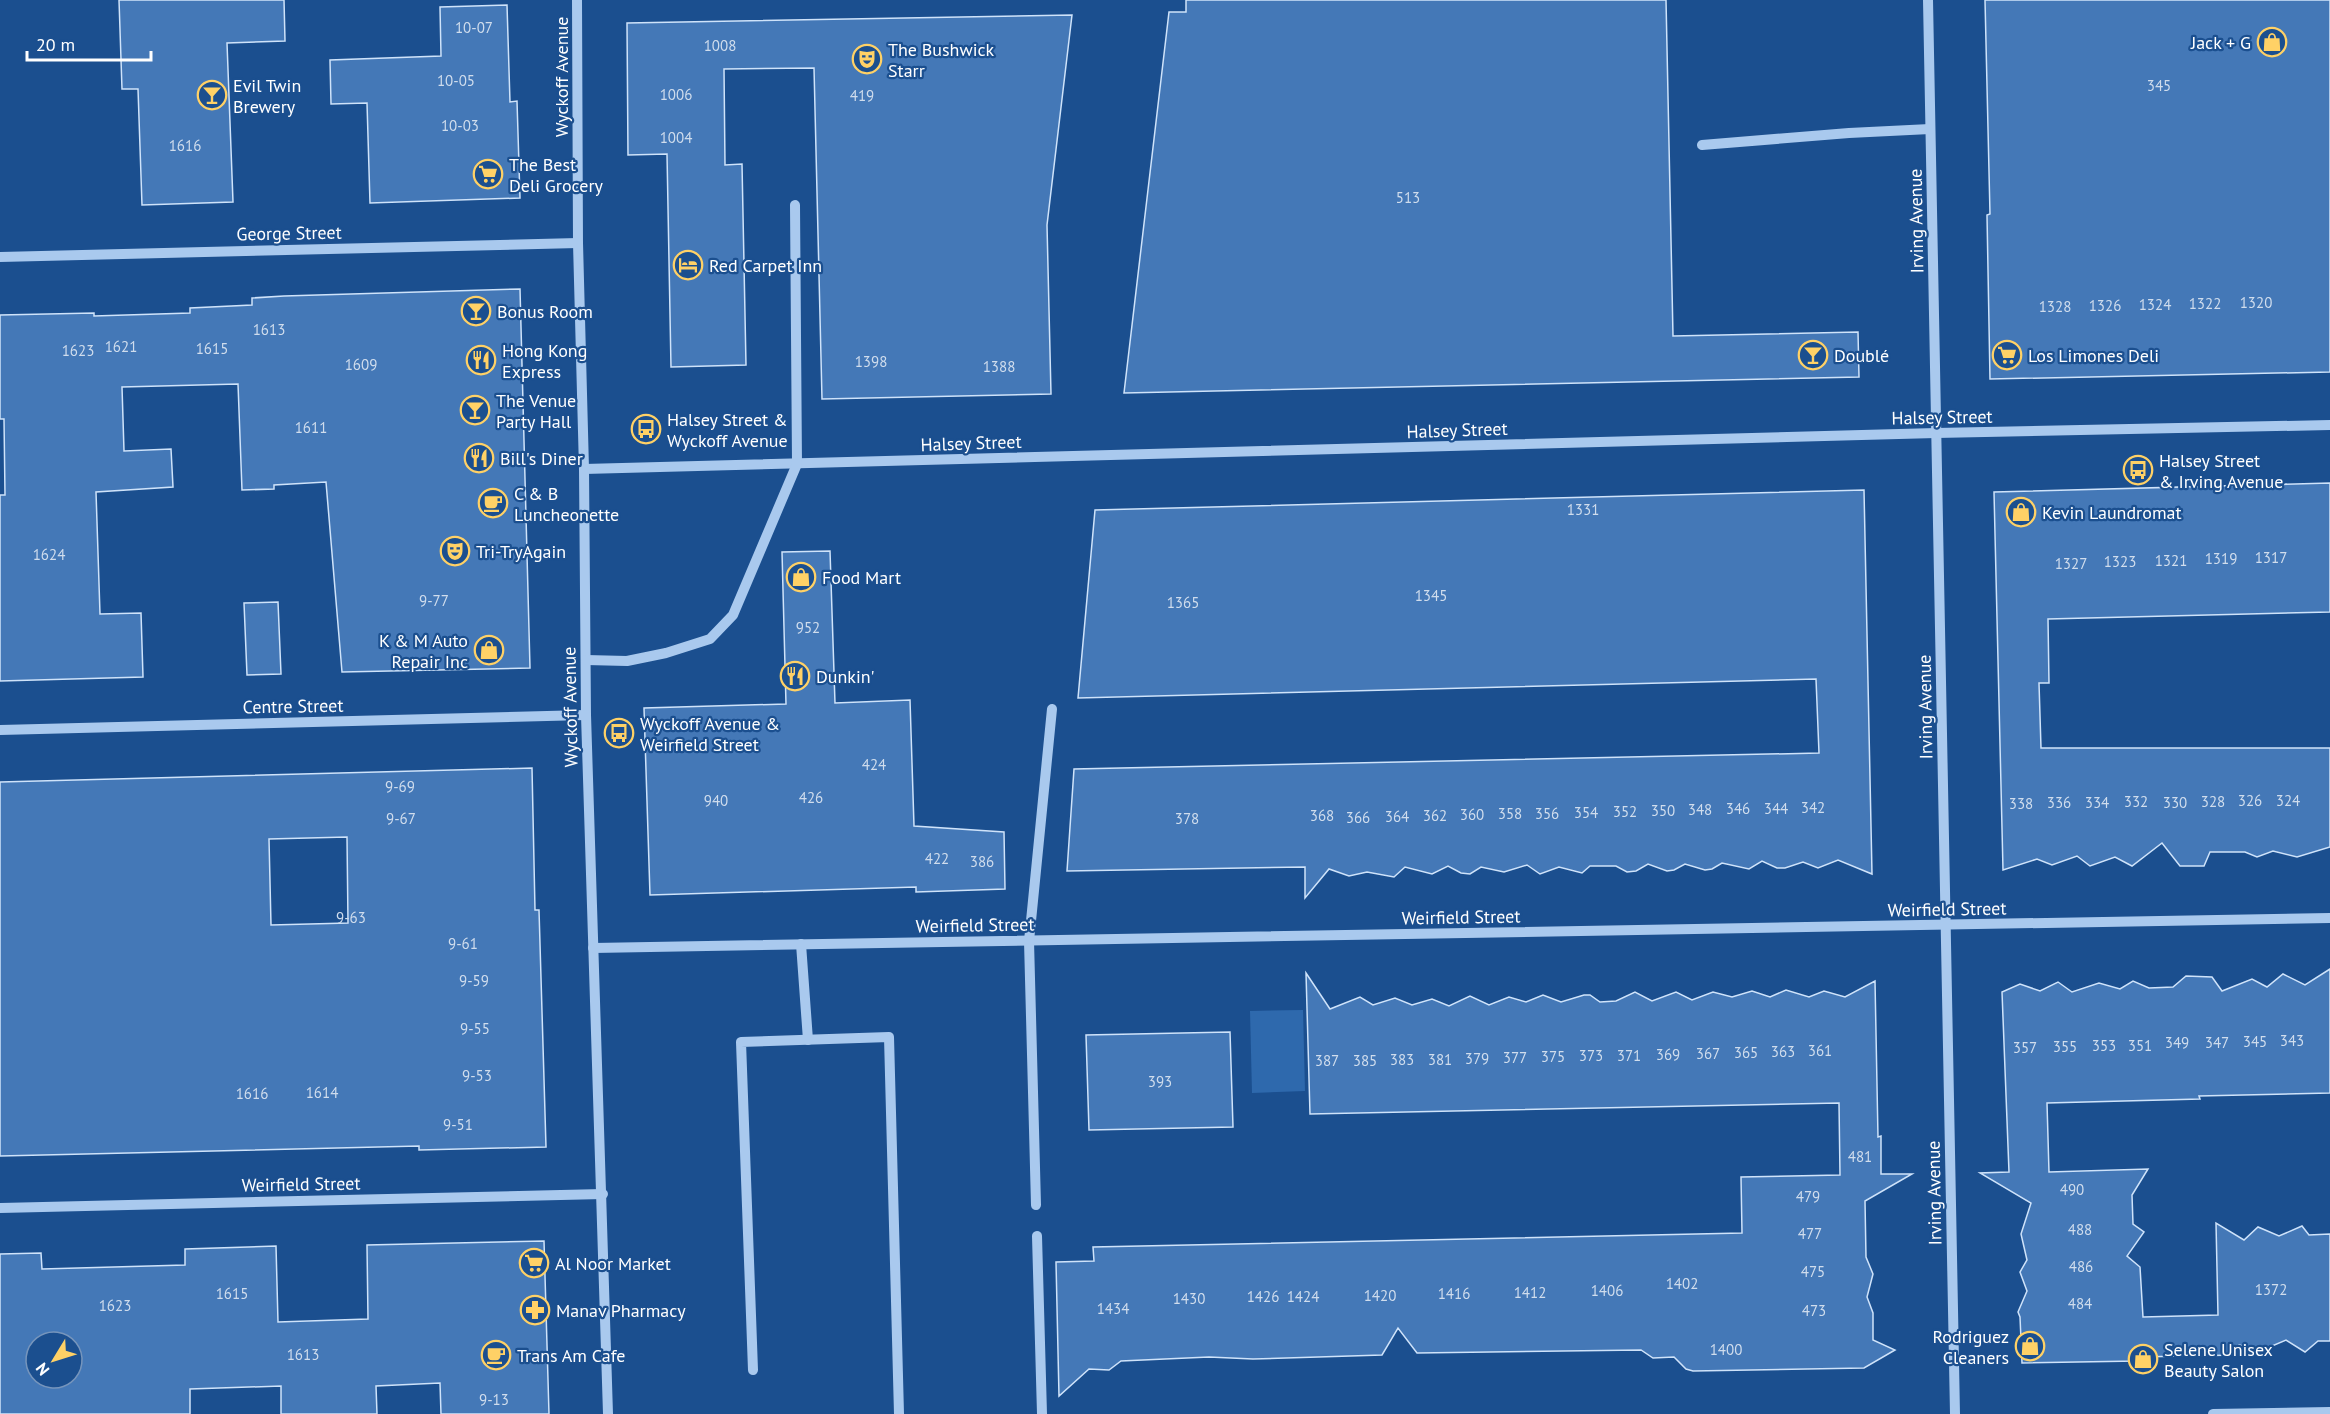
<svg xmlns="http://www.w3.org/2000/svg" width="2330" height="1414" font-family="'PT Sans',sans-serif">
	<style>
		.green { fill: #2e69ad }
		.building { fill: #4478b7; stroke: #cfe3fa; stroke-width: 1.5; fill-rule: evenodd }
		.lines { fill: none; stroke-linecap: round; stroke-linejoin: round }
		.minor { stroke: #a9c9ee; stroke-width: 10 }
		.labels { text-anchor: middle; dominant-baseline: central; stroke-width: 4.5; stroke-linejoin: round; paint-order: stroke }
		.number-label { font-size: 15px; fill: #d0dded }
		.poi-label { font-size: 18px; fill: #fff; stroke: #1b4f8f; text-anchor: start }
		.street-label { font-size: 18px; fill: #fff; stroke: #1b4f8f }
	</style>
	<rect width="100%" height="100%" fill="#1b4f8f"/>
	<polygon class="green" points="1303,1010 1305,1091 1252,1093 1250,1011"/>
	<g class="building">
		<polygon points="119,0 284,0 285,41 227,43 233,202 142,205 138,89 122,89"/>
		<polygon points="1186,0 1666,0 1673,336 1858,332 1859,377 1124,393 1169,12 1186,12"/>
		<polygon points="1985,0 2330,0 2330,372 1990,379 1987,215 1990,214"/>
		<polygon points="507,5 510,102 517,101 520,198 370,203 367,103 331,104 330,60 441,56 440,7"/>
		<polygon points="1072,15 1047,225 1051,394 822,399 814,68 724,69 725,165 742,164 746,365 671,367 667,154 628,155 627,23"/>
		<polygon points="520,289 530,668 342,672 326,482 274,485 274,489 242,490 238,384 122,387 124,451 171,449 173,487 96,492 100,614 141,613 143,677 0,681 0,495 5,495 4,419 0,419 0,315 94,313 94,316 190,313 190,308 252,305 252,298 284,296"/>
		<polygon points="2330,483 2330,612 2048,619 2049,683 2039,683 2041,748 2330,748 2330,847 2297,857 2273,851 2257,857 2245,852 2210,852 2204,866 2180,866 2162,843 2132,866 2115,857 2090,866 2077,856 2052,865 2037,859 2003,870 1994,492"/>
		<polygon points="1864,490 1872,874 1838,860 1818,868 1803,862 1785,868 1777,868 1762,861 1749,869 1722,863 1712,869 1705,870 1685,864 1674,870 1667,871 1648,864 1636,871 1627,872 1616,866 1590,866 1582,873 1559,867 1540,874 1527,865 1504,872 1481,867 1470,874 1461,873 1448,866 1432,874 1405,867 1394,877 1367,872 1349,876 1329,869 1305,898 1305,867 1067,871 1074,769 1819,753 1816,679 1078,698 1095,510"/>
		<polygon points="830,551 835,703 910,700 914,826 1004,832 1005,889 916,892 916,887 650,895 644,708 786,704 782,552"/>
		<polygon points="278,602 281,674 247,675 244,603"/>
		<path d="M532,768L535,910H539L546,1147L419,1150V1146L0,1156V782ZM347,837L348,923L271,925L269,839Z"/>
		<polygon points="2330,969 2330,1093 2199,1096 2200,1099 2047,1103 2049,1172 2148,1169 2132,1195 2133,1224 2144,1232 2127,1256 2140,1267 2143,1317 2218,1315 2216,1223 2244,1240 2258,1227 2279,1236 2302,1226 2309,1235 2330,1234 2330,1341 2318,1341 2305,1352 2286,1340 2265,1349 2239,1345 2235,1355 2137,1357 2137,1361 2022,1363 2020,1317 2018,1312 2027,1291 2020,1272 2027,1260 2021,1234 2031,1203 1980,1173 2009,1172 2002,992 2020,984 2040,991 2058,982 2072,992 2099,983 2120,989 2133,981 2149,988 2173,987 2186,976 2212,977 2222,991 2252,979 2267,987 2283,974 2305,985"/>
		<polygon points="1306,973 1330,1009 1360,997 1373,1005 1395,998 1412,1005 1432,999 1449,1006 1470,996 1489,1005 1509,997 1526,1002 1543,995 1561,1002 1584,995 1590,995 1600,1002 1616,1001 1635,992 1652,1001 1676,992 1692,1000 1713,992 1732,997 1752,991 1770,997 1786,990 1809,997 1824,991 1845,997 1875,981 1878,1137 1881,1136 1881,1174 1912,1174 1865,1201 1866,1257 1873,1274 1867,1297 1873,1313 1873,1340 1895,1350 1864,1368 1693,1371 1686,1369 1674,1357 1653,1358 1641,1350 1417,1353 1398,1328 1382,1355 1253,1359 1209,1357 1121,1361 1109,1370 1089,1369 1059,1396 1056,1262 1094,1261 1093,1247 1742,1233 1741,1177 1840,1175 1839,1103 1310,1114"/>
		<polygon points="1230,1032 1233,1127 1089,1130 1086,1035"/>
		<path d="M544,1241L549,1414H441L440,1383L376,1386L377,1414H281V1386L190,1389V1414H0V1254L41,1253L42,1269L185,1265V1249L276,1246L278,1322L368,1319L367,1245ZM36,1342H72V1378H36Z"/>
	</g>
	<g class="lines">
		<g class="minor">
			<polyline points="577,0 578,243 584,469 586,715 608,1414"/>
			<polyline points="1928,0 1955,1414"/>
			<polyline points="1702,145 1849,133 1930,129"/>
			<polyline points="0,257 578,243"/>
			<polyline points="584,469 1936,433 2330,425"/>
			<polyline points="586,660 627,661 666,653 710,639 733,615 797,464 795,205"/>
			<polyline points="0,730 586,715"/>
			<polyline points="801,944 808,1040"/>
			<polyline points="593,948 2330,918"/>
			<polyline points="1036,1205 1029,941 1052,709"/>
			<polyline points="0,1208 603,1194"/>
			<polyline points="1037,1236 1042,1414"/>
			<polyline points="753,1370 741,1042 889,1037 899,1414"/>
			<polyline points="2213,1414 2330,1412"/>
		</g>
	</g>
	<defs>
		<g id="shop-ring" transform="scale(1.5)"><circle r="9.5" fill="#1b4f8f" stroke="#ffd166" stroke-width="1.5"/><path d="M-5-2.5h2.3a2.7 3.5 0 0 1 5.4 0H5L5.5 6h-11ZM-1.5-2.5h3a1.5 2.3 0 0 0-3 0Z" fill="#ffd166"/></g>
		<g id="theatre-ring" transform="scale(1.5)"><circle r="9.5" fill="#1b4f8f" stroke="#ffd166" stroke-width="1.5"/><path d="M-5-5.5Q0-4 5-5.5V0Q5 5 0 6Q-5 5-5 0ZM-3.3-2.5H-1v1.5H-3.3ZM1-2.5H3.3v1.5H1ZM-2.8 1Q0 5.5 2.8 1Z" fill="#ffd166"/></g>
		<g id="bar-ring" transform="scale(1.5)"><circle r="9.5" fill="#1b4f8f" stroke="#ffd166" stroke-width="1.5"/><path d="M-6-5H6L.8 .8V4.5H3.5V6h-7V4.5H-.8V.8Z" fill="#ffd166"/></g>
		<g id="supermarket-ring" transform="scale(1.5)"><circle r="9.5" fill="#1b4f8f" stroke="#ffd166" stroke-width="1.5"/><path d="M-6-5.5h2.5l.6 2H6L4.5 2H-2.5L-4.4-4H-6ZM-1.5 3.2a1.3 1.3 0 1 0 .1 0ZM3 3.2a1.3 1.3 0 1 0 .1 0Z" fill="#ffd166"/></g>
		<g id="hotel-ring" transform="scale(1.5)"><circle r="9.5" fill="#1b4f8f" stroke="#ffd166" stroke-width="1.5"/><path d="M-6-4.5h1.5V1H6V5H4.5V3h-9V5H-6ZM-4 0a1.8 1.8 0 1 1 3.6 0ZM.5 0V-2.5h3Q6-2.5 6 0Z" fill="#ffd166"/></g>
		<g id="restaurant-ring" transform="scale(1.5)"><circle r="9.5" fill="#1b4f8f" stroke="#ffd166" stroke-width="1.5"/><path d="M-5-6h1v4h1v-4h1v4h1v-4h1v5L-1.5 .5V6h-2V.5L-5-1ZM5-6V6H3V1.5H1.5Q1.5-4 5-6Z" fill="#ffd166"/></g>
		<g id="bus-ring" transform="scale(1.5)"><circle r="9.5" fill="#1b4f8f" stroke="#ffd166" stroke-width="1.5"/><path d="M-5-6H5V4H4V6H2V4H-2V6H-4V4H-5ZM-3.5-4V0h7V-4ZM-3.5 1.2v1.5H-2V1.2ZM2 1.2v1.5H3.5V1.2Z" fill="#ffd166"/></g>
		<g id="cafe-ring" transform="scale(1.5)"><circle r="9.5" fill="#1b4f8f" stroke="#ffd166" stroke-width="1.5"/><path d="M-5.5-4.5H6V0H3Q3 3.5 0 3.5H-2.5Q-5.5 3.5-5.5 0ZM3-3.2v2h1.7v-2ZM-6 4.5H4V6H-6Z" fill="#ffd166"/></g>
		<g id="pharmacy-ring" transform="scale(1.5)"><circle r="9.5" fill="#1b4f8f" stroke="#ffd166" stroke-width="1.5"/><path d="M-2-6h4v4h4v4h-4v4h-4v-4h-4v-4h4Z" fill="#ffd166"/></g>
	</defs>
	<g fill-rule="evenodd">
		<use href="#shop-ring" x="2272" y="42"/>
		<use href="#theatre-ring" x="867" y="59"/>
		<use href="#bar-ring" x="212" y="95"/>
		<use href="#supermarket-ring" x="488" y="174"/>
		<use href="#hotel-ring" x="688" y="265"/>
		<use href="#bar-ring" x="476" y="311"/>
		<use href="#bar-ring" x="1813" y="355"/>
		<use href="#supermarket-ring" x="2007" y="355"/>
		<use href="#restaurant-ring" x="481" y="360"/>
		<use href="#bar-ring" x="475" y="410"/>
		<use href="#bus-ring" x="646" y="429"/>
		<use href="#restaurant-ring" x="479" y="458"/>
		<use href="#bus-ring" x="2138" y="470"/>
		<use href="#cafe-ring" x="493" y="503"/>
		<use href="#shop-ring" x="2021" y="512"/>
		<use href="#theatre-ring" x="455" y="551"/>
		<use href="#shop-ring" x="801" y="577"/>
		<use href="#shop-ring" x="489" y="650"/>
		<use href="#restaurant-ring" x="795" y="676"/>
		<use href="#bus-ring" x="619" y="733"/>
		<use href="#supermarket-ring" x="534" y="1263"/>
		<use href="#pharmacy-ring" x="535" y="1310"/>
		<use href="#shop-ring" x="2030" y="1346"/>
		<use href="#cafe-ring" x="496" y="1355"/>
		<use href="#shop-ring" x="2143" y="1359"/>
	</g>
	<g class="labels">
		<g class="number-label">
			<text x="474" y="27">10-07</text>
			<text x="720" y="45">1008</text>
			<text x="456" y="80">10-05</text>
			<text x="2159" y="85">345</text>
			<text x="676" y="94">1006</text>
			<text x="862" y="95">419</text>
			<text x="460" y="125">10-03</text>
			<text x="676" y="137">1004</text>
			<text x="185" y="145">1616</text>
			<text x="1408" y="197">513</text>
			<text x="2256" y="302">1320</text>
			<text x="2205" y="303">1322</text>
			<text x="2155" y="304">1324</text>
			<text x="2105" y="305">1326</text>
			<text x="2055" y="306">1328</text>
			<text x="269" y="329">1613</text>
			<text x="121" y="346">1621</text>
			<text x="212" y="348">1615</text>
			<text x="78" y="350">1623</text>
			<text x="871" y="361">1398</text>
			<text x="361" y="364">1609</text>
			<text x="999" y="366">1388</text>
			<text x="311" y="427">1611</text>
			<text x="1583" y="509">1331</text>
			<text x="49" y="554">1624</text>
			<text x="2271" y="557">1317</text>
			<text x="2221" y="558">1319</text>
			<text x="2171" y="560">1321</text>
			<text x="2120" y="561">1323</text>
			<text x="2071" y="563">1327</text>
			<text x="1431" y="595">1345</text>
			<text x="434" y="600">9-77</text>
			<text x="1183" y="602">1365</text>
			<text x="808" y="627">952</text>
			<text x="874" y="764">424</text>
			<text x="400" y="786">9-69</text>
			<text x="811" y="797">426</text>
			<text x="716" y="800">940</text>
			<text x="2250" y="800">326</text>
			<text x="2288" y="800">324</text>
			<text x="2136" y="801">332</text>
			<text x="2213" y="801">328</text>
			<text x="2059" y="802">336</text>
			<text x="2097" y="802">334</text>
			<text x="2175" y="802">330</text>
			<text x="2021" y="803">338</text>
			<text x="1813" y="807">342</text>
			<text x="1738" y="808">346</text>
			<text x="1776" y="808">344</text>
			<text x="1700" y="809">348</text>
			<text x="1663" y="810">350</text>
			<text x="1625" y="811">352</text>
			<text x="1586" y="812">354</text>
			<text x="1510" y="813">358</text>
			<text x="1547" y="813">356</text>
			<text x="1472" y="814">360</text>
			<text x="1322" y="815">368</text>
			<text x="1435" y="815">362</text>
			<text x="1397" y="816">364</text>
			<text x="1358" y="817">366</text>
			<text x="401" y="818">9-67</text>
			<text x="1187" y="818">378</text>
			<text x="937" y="858">422</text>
			<text x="982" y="861">386</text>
			<text x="351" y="917">9-63</text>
			<text x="463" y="943">9-61</text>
			<text x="474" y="980">9-59</text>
			<text x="475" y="1028">9-55</text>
			<text x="2292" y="1040">343</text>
			<text x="2255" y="1041">345</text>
			<text x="2177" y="1042">349</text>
			<text x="2217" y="1042">347</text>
			<text x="2104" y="1045">353</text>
			<text x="2140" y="1045">351</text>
			<text x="2065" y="1046">355</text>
			<text x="2025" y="1047">357</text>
			<text x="1820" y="1050">361</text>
			<text x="1783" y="1051">363</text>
			<text x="1746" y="1052">365</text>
			<text x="1708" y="1053">367</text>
			<text x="1668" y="1054">369</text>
			<text x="1591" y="1055">373</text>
			<text x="1629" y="1055">371</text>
			<text x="1553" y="1056">375</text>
			<text x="1515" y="1057">377</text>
			<text x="1477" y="1058">379</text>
			<text x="1402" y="1059">383</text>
			<text x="1440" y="1059">381</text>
			<text x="1327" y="1060">387</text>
			<text x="1365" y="1060">385</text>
			<text x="477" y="1075">9-53</text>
			<text x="1160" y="1081">393</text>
			<text x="322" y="1092">1614</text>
			<text x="252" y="1093">1616</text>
			<text x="458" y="1124">9-51</text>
			<text x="1860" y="1156">481</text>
			<text x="2072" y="1189">490</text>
			<text x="1808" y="1196">479</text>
			<text x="2080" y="1229">488</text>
			<text x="1810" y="1233">477</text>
			<text x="2081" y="1266">486</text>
			<text x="1813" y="1271">475</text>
			<text x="1682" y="1283">1402</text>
			<text x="2271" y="1289">1372</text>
			<text x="1607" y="1290">1406</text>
			<text x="1530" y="1292">1412</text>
			<text x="232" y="1293">1615</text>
			<text x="1454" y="1293">1416</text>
			<text x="1380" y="1295">1420</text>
			<text x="1263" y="1296">1426</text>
			<text x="1303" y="1296">1424</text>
			<text x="1189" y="1298">1430</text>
			<text x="2080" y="1303">484</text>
			<text x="115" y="1305">1623</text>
			<text x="1113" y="1308">1434</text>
			<text x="1814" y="1310">473</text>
			<text x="1726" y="1349">1400</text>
			<text x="303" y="1354">1613</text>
			<text x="494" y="1399">9-13</text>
		</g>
		<g class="poi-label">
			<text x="2251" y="42" text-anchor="end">Jack + G</text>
			<text x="888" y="49">The Bushwick<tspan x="888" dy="21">Starr</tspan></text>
			<text x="233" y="85">Evil Twin<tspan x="233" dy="21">Brewery</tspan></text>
			<text x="509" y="164">The Best<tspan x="509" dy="21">Deli Grocery</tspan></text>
			<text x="709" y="265">Red Carpet Inn</text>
			<text x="497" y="311">Bonus Room</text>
			<text x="502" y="350">Hong Kong<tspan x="502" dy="21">Express</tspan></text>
			<text x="1834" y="355">Doublé</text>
			<text x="2028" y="355">Los Limones Deli</text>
			<text x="496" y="400">The Venue<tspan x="496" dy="21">Party Hall</tspan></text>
			<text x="667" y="419">Halsey Street &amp;<tspan x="667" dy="21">Wyckoff Avenue</tspan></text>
			<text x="500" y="458">Bill's Diner</text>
			<text x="2159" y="460">Halsey Street<tspan x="2159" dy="21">&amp; Irving Avenue</tspan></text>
			<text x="514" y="493">C &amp; B<tspan x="514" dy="21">Luncheonette</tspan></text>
			<text x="2042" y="512">Kevin Laundromat</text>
			<text x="476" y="551">Tri-TryAgain</text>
			<text x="822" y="577">Food Mart</text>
			<text x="468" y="640" text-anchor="end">K &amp; M Auto<tspan x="468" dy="21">Repair Inc</tspan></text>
			<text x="816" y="676">Dunkin'</text>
			<text x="640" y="723">Wyckoff Avenue &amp;<tspan x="640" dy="21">Weirfield Street</tspan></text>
			<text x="555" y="1263">Al Noor Market</text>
			<text x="556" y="1310">Manav Pharmacy</text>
			<text x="2009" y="1336" text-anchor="end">Rodriguez<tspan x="2009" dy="21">Cleaners</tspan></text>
			<text x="2164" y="1349">Selene Unisex<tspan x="2164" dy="21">Beauty Salon</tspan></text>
			<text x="517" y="1355">Trans Am Cafe</text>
		</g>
		<g class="street-label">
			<text transform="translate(561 77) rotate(-90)">Wyckoff Avenue</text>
			<text transform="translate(1916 221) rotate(-91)">Irving Avenue</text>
			<text transform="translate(289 233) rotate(-1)">George Street</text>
			<text transform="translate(1942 417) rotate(-1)">Halsey Street</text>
			<text transform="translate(1457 430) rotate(-2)">Halsey Street</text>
			<text transform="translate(971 443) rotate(-2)">Halsey Street</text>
			<text transform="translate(293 706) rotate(-1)">Centre Street</text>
			<text transform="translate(570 707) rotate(-91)">Wyckoff Avenue</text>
			<text transform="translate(1925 707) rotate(-91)">Irving Avenue</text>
			<text transform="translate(1947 909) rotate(-1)">Weirfield Street</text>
			<text transform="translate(1461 917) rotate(-1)">Weirfield Street</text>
			<text transform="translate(975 925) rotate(-1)">Weirfield Street</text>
			<text transform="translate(301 1184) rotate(-1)">Weirfield Street</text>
			<text transform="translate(1934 1193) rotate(-91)">Irving Avenue</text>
		</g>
	</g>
	<g transform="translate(54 1360) rotate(232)"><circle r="28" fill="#1b4f8f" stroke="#7695bc" stroke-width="1.5"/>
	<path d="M0-4.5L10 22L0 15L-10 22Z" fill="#ffd166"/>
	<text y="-9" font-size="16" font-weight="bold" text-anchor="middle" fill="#ffffff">N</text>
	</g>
	<path d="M27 51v9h124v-9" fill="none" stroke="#ffffff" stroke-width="3"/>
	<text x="36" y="51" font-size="18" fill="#ffffff" stroke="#1b4f8f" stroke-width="4.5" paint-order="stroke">20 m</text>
</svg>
